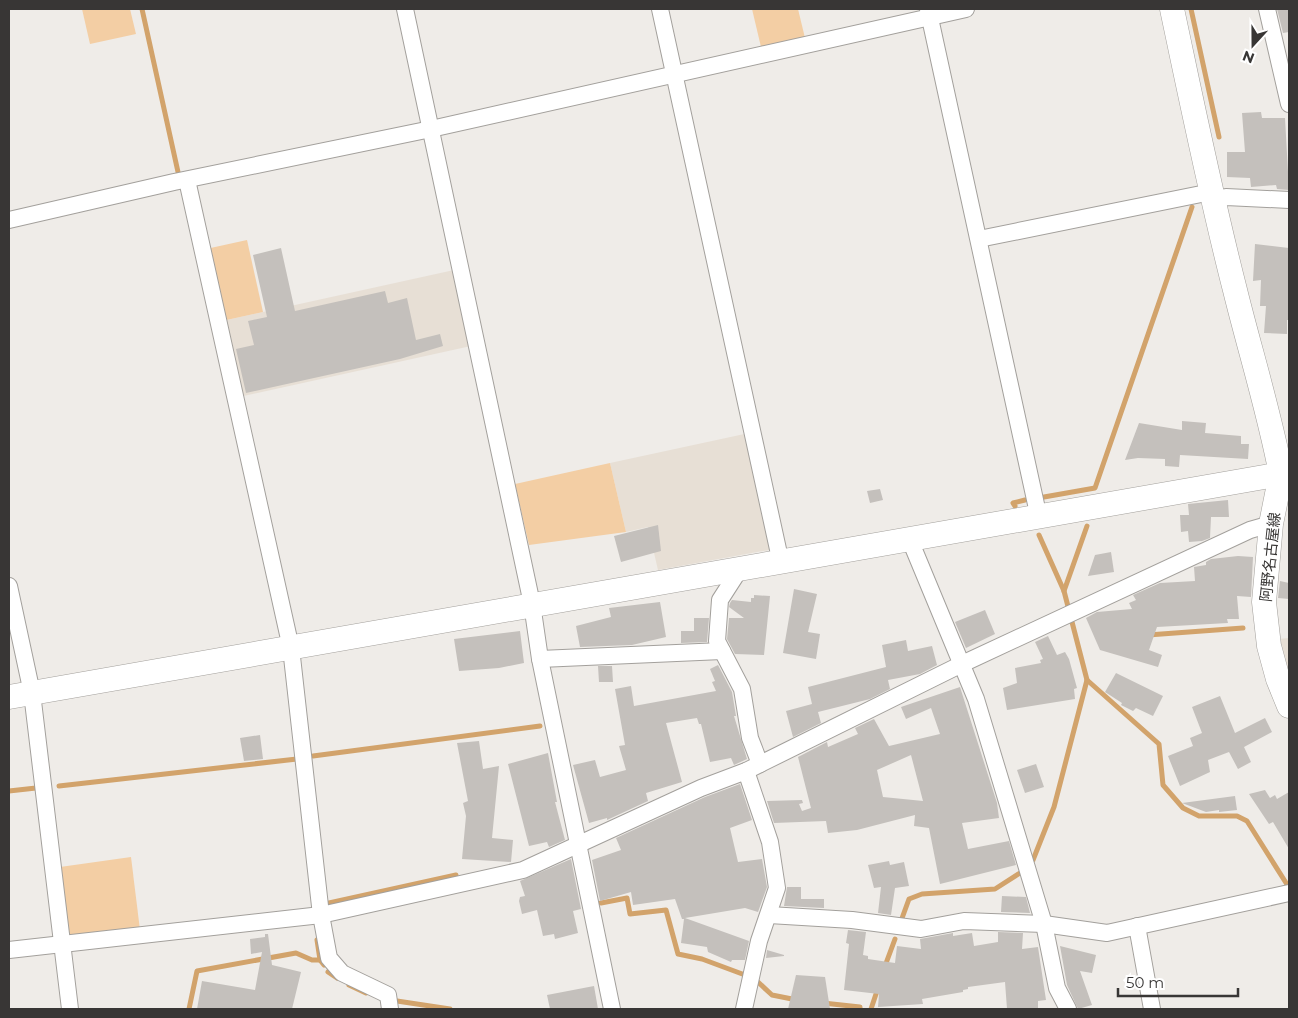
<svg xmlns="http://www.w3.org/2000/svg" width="1298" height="1018" font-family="Montserrat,'Noto Sans JP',sans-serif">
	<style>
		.built { fill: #e7dfd5 }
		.green { fill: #f3cea4 }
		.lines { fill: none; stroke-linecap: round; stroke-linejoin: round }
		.stream { stroke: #d2a36b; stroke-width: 5 }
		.building { fill: #c4c0bc; fill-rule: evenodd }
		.street-casing { stroke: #a3a09c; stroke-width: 18 }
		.secondary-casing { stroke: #a3a09c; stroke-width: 25 }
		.street { stroke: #fff; stroke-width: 16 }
		.secondary { stroke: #fff; stroke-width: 24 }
		.labels { text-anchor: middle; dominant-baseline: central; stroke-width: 5; stroke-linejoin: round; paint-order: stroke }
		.street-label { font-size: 15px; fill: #383635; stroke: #fff }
	</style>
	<rect width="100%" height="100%" fill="#efece8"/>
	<g class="built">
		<polygon points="454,270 471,346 239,397 222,321"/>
		<polygon points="749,433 774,549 658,570 648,527 626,532 610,463"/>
		<polygon points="1289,638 1289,681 1278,639"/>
	</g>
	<g class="green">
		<polygon points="82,9 130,9 136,34 90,44"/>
		<polygon points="752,9 798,9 805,38 761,47"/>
		<polygon points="247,240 263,312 222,321 206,249"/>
		<polygon points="610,463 626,532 529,545 515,484"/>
		<polygon points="131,857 140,930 71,938 68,935 60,867"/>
	</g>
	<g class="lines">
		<g class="stream">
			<polyline points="142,9 178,172"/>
			<polyline points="1191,9 1219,137"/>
			<polyline points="1044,497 1095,488 1192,207"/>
			<polyline points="1015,506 1013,503 1025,500"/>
			<polyline points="1064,591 1087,526"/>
			<polyline points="1148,635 1243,628"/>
			<polyline points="1087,680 1159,744 1163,785 1183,808 1199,816 1237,816 1247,821 1288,886"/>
			<polyline points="313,756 540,726"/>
			<polyline points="59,786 297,759"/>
			<polyline points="9,791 36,788"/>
			<polyline points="329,903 456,875"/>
			<polyline points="601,903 627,898 630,914 666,910 678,954 702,959 745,975"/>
			<polyline points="901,921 909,899 922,894 995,889 1020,873 1033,860 1054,807 1087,680 1064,591 1039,535"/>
			<polyline points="317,940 320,960 324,965"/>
			<polyline points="885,966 895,939"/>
			<polyline points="328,972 337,978"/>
			<polyline points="758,982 772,995 797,1000"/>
			<polyline points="349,985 366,993"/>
			<polyline points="397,1001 450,1009"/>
			<polyline points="823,1003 860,1007 860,1009"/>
			<polyline points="189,1009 197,971 296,953 312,960 320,960"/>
			<polyline points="871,1009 878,988"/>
		</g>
	</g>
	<g class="building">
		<polygon points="1277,9 1289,9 1289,32 1283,33"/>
		<polygon points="1261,112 1262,118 1285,118 1289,190 1277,189 1276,185 1251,187 1250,178 1227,177 1227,152 1245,152 1242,113"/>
		<polygon points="1255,244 1289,248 1289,320 1287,320 1287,334 1264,333 1266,306 1260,306 1261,280 1253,281"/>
		<polygon points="281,248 295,311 385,291 388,303 407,298 416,340 440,334 443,346 400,359 246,393 236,349 254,345 248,321 267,317 253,255"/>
		<polygon points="1182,421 1206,423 1205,433 1241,436 1241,444 1249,444 1248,459 1180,455 1179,467 1165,466 1165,459 1138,458 1125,460 1139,423 1182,430"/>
		<polygon points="880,489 883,500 870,503 867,491"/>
		<polygon points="1228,500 1229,517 1211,517 1210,538 1202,541 1189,542 1188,531 1181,532 1180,515 1189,515 1188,504"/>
		<polygon points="658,525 661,551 621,562 614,536"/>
		<polygon points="1111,552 1114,572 1088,576 1095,555"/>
		<polygon points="1238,556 1253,557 1251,597 1237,596 1239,619 1227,619 1228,623 1157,627 1149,650 1162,655 1158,667 1100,650 1086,618 1097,612 1132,609 1129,603 1136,600 1133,595 1160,583 1195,581 1194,567 1206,565 1206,562 1211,559"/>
		<polygon points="1280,581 1289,583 1289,599 1278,598"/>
		<polygon points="794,589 817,594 808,632 820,634 816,659 783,653"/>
		<polygon points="754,595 770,596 764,655 735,654 727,639 729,618 744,618 729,607 730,603 732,600 751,602 751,598 754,598"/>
		<polygon points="660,602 666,637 632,645 580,647 576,626 611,617 609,608"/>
		<polygon points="985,610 995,634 966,648 955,622"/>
		<polygon points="694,618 709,618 707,642 681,643 681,631 694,631"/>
		<polygon points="520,631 524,663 499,668 459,671 454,639"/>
		<polygon points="1048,636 1057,655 1065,652 1069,659 1077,688 1074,689 1075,699 1007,710 1003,688 1017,683 1015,668 1041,663 1040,660 1043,659 1035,642"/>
		<polygon points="906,640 908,651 932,646 937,665 920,674 888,680 890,689 870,699 818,712 821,723 793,737 786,711 812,704 808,687 886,667 882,645"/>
		<polygon points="718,665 732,692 736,716 734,716 747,759 734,765 731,758 710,762 701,724 699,724 697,718 666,723 682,782 646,793 648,801 607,820 607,818 589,823 573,765 595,760 600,777 626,770 619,746 625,745 615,689 631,686 634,706 716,691 712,682 715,681 710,669"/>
		<polygon points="598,666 612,666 613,682 599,682"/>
		<polygon points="1116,673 1163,696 1153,716 1136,708 1133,711 1121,705 1122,703 1105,692"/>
		<path d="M960,687L997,803L999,818L962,823L968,849L1009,841L1016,865L940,884L929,828L914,826L915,815L857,830L828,833L826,821L774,823L767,801L802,800L803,803L799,804L802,811L811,808L798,757L827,742L828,747L858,734L855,728L874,719L889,746L940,734L931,708L906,719L901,707ZM911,755L923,801L883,797L877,770Z"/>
		<polygon points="1220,696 1235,733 1265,718 1272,732 1244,747 1251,762 1238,769 1229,752 1208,760 1210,772 1180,786 1168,756 1193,746 1190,738 1202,733 1192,707"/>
		<polygon points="260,735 263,759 244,761 240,738"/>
		<polygon points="479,741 483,769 499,766 492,838 513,840 511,862 462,859 466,816 463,803 468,801 457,743"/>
		<polygon points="548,753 557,802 555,802 565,840 549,847 547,842 529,846 508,764"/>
		<polygon points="1036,764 1044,787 1025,793 1017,770"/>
		<polygon points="740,784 752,820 730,828 738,862 762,859 767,887 758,912 745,908 685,918 749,941 745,960 732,960 731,962 708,952 707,947 681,943 684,919 682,919 675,899 633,905 631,892 600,901 592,860 621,850 616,838 705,797"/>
		<polygon points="1265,790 1270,798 1275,795 1277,799 1289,792 1289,849 1273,822 1269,824 1249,794"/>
		<polygon points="1235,796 1237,810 1219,812 1219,810 1206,812 1182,803"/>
		<polygon points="571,859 581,909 573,911 578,933 555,939 554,934 543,936 537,910 522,914 519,901 520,897 525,896 520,881"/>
		<polygon points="889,861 890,865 904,862 909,886 895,888 891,915 878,913 881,887 874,888 868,865"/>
		<polygon points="787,887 801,887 801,899 824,899 824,908 784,906"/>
		<polygon points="1002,896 1026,897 1030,913 1001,912"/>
		<polygon points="848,930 866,932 863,955 868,956 868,959 895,963 897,946 921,949 920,939 953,933 953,936 972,933 974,946 998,942 998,932 1023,933 1022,949 1038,947 1046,1000 1038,1001 1038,1009 1007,1009 1005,982 968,987 968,989 963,990 963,992 922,999 923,1004 878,1007 879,994 844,990 849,944 846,943"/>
		<polygon points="265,934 268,934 272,965 301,972 292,1009 197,1009 202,981 255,990 262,952 251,954 250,939 265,937"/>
		<polygon points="1060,946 1096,955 1092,973 1080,971 1092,1005 1078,1009 1067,985"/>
		<polygon points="767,950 784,955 784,956 766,958"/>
		<polygon points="796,975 825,977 830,1009 788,1009"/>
		<polygon points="594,986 598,1009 550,1009 547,995"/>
	</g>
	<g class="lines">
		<g class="street-casing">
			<g id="street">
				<polyline points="405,9 532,604 540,659 612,1009"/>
				<polyline points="660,9 781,563"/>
				<polyline points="928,9 1039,518"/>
				<polyline points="1267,9 1289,104"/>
				<polyline points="187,180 291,648 321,915 329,958 342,973 388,995 390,1009"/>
				<polyline points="1214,202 1226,197 1289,200"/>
				<polyline points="9,220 174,182 431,129 966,9"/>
				<polyline points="979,239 1211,192"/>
				<polyline points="910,540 976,699 1044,924 1057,988 1068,1009"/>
				<polyline points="740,569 720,600 717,641 742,689 750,738 760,764"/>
				<polyline points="9,586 32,693 70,1009"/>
				<polyline points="540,659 722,651"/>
				<polyline points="769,915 852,920 921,929 964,921 1044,924 1107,933 1289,893"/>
				<polyline points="1137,926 1152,1009"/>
				<polyline points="9,950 321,915 523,870 701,788 746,771 962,664 1250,530 1271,524"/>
				<polyline points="744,1009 759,941 777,888 770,842 746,771"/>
			</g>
		</g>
		<g class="secondary-casing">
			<g id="secondary">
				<polyline points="1289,473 1281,474 1271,524 1264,602 1269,646 1278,679 1289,706"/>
				<path d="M9,697L1281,474C1269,411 1250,351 1235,290C1211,197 1192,103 1172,9"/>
			</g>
		</g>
		<use href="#street" class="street"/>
		<use href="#secondary" class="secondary"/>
	</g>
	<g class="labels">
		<g class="street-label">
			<text transform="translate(1270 557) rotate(-84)">阿野名古屋線</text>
		</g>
	</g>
	<rect width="1298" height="1018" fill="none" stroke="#383635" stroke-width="20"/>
	<g transform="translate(1253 45) rotate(201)" stroke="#ffffff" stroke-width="4" paint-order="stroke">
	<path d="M0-4L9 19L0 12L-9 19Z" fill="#383635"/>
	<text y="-8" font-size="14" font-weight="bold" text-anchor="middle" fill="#383635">N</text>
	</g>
	<path d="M1118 988v8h120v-8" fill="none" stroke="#383635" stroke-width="2.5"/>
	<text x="1126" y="988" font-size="15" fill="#383635" stroke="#ffffff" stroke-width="4" paint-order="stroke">50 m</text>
</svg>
